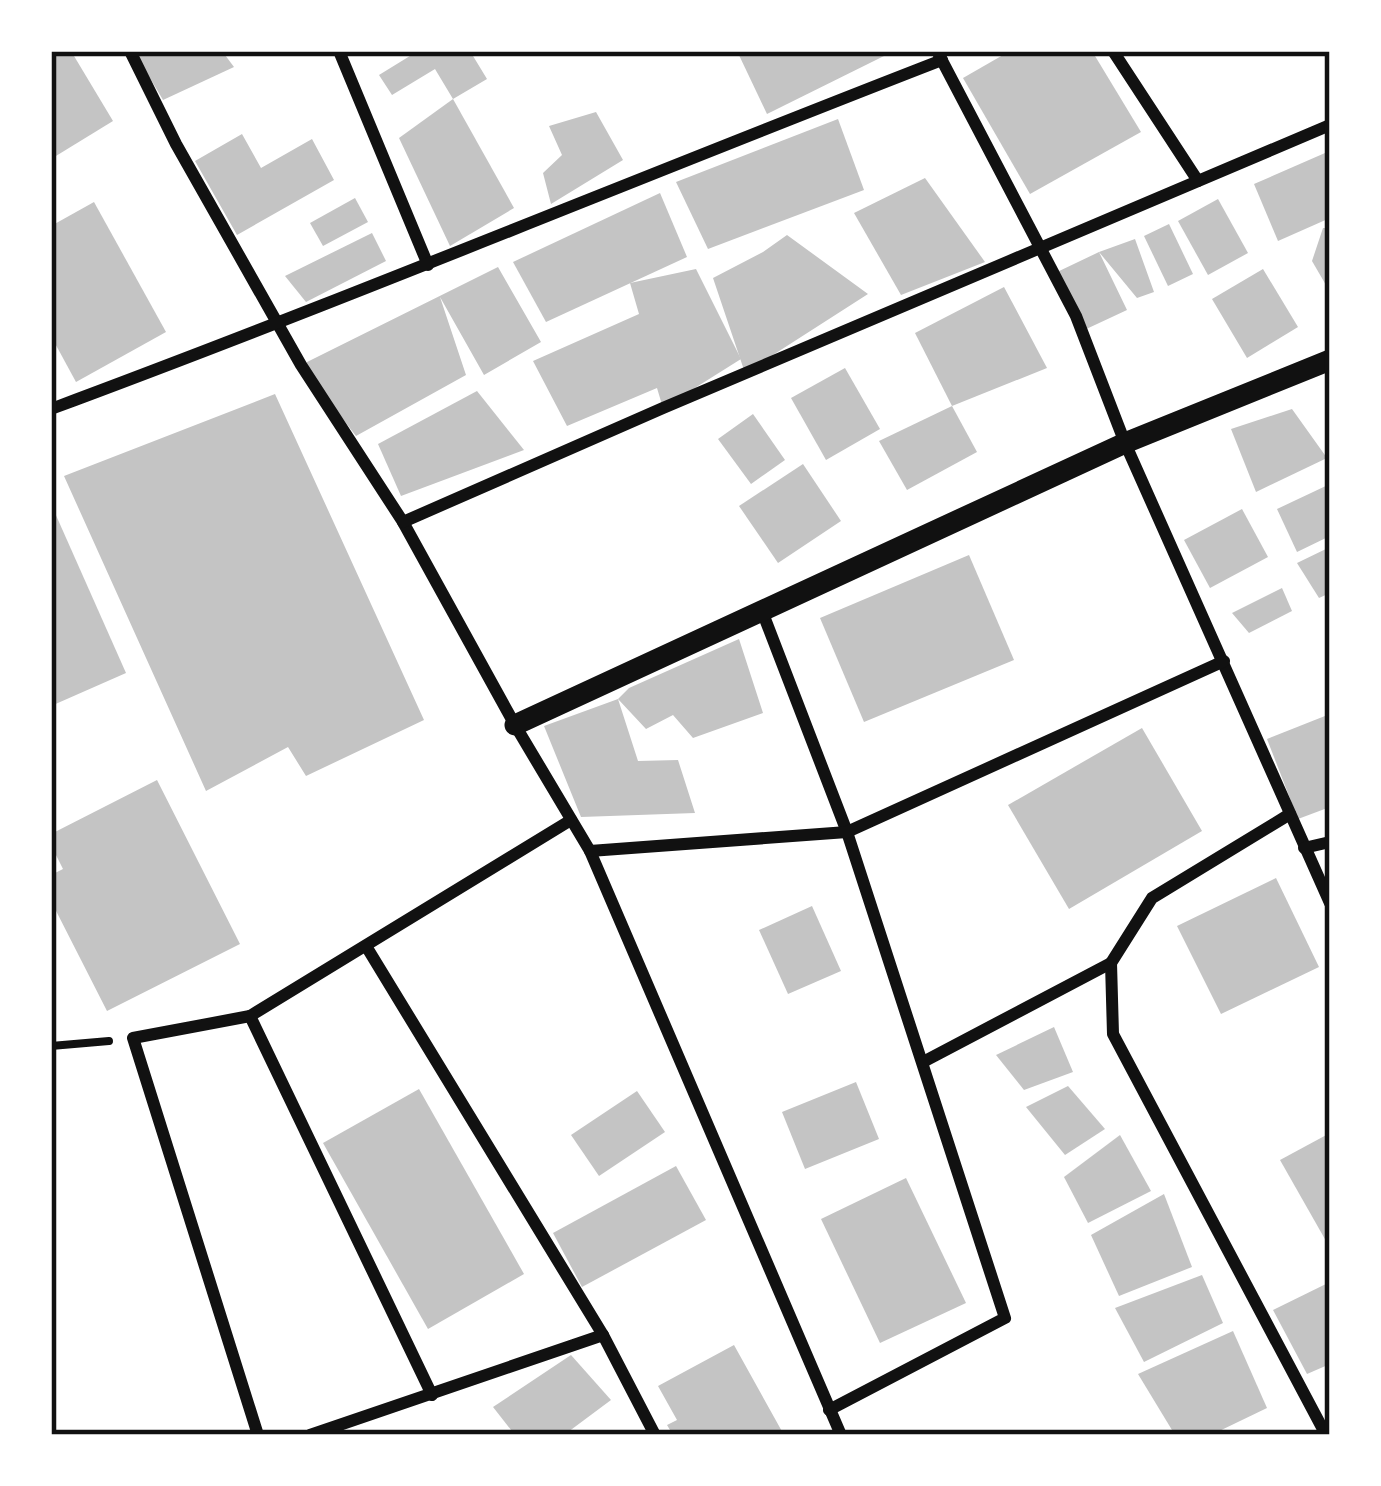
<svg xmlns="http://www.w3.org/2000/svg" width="1381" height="1486" font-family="'Sofia Sans Condensed',sans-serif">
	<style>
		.building { fill: #c4c4c4 }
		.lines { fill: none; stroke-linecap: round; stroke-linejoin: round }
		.path { stroke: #111; stroke-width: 8 }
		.minor { stroke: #111; stroke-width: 12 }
		.tertiary { stroke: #111; stroke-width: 21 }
		.neatline { fill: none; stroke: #111; stroke-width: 4.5 }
	</style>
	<rect width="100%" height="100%" fill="#fff"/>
	<g class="building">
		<polygon points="51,51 71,51 113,121 51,159"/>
		<polygon points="134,51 222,51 234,67 163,100"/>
		<polygon points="418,51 470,51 487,79 453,99 435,69 392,95 379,75"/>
		<polygon points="742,51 881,51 884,56 767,114 738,53"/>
		<polygon points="1010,51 1092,51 1141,132 1030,194 963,78"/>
		<polygon points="453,99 514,208 450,246 399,138"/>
		<polygon points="596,112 623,160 551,204 543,173 562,155 549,126"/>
		<polygon points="838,119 864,190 708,249 676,182"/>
		<polygon points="242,134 261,168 312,139 334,180 237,235 195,161"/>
		<polygon points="1325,153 1330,165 1330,218 1278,241 1254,184"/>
		<polygon points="925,178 985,262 901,295 854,213"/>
		<polygon points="660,193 687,257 546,322 513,262"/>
		<polygon points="355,198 368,222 323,246 310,223"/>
		<polygon points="1218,199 1248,253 1208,275 1178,221"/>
		<polygon points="94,202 166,332 76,382 51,336 51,226"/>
		<polygon points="1169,224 1193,274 1168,286 1144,236"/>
		<polygon points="1323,228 1330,228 1330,292 1312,261"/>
		<polygon points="372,233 386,261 306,302 285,276"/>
		<polygon points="787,235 868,294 745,373 713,278 763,252"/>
		<polygon points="1135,239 1154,292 1137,298 1099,252 1127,310 1082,331 1055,273 1099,252"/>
		<polygon points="498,267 541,342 484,375 440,297 466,375 356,436 301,365"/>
		<polygon points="696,269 741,359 663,408 657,388 567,426 533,361 639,314 630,283"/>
		<polygon points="1263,269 1298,327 1247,358 1212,299"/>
		<polygon points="1004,287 1047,368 952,406 915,333"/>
		<polygon points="845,368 880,429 826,460 791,398"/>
		<polygon points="477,391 524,450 401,496 378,444"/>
		<polygon points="275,394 424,720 306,776 288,747 206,791 64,476"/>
		<polygon points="952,406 977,452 907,490 879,441"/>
		<polygon points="1292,409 1327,458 1256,492 1231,429"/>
		<polygon points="753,414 785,460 751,484 718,439"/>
		<polygon points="803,464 841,521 778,563 739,506"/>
		<polygon points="1330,484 1330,536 1297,552 1277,509"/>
		<polygon points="51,504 126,673 51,706"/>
		<polygon points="1242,509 1268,557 1210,588 1184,540"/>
		<polygon points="1330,547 1330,593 1319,598 1297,563"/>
		<polygon points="969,555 1014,660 864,722 820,618"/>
		<polygon points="1282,588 1292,611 1249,633 1232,613"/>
		<polygon points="739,639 763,713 693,738 673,715 646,729 618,699 638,761 678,760 695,813 581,817 544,726 618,699 629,688"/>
		<polygon points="1330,714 1330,807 1298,819 1267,739"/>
		<polygon points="1142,728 1202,831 1069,909 1008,805"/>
		<polygon points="157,780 240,944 107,1011 51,901 51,875 63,869 51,845 51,834"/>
		<polygon points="1276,878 1319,967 1221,1014 1177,926"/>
		<polygon points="812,906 841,971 788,994 759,930"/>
		<polygon points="1054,1027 1073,1072 1024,1090 996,1055"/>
		<polygon points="856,1082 879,1139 805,1169 782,1112"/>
		<polygon points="1068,1086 1105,1129 1065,1155 1026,1107"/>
		<polygon points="419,1089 524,1274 428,1329 323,1143"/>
		<polygon points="637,1091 665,1132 599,1176 571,1135"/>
		<polygon points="1330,1133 1330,1248 1280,1160"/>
		<polygon points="1120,1135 1151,1191 1088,1223 1064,1177"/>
		<polygon points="676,1166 706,1220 582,1287 553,1233"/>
		<polygon points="906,1178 966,1303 880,1343 821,1219"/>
		<polygon points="1164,1194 1192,1267 1119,1296 1091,1235"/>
		<polygon points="1202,1275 1223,1323 1144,1362 1115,1308"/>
		<polygon points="1330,1282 1330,1364 1307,1374 1273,1310"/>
		<polygon points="1233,1331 1267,1408 1211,1435 1175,1435 1138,1374"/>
		<polygon points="734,1345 784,1435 673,1435 667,1425 677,1420 658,1386"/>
		<polygon points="571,1355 611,1400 564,1435 515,1435 493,1407"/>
	</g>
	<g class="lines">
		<polyline class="path" points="51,1046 109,1041"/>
		<g class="minor">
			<polyline points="130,51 176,144 301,365 403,522 515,725 590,851 841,1435"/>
			<polyline points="339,51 428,265"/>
			<polyline points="937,51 1076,316 1125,443 1330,903"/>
			<polyline points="1113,51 1198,181"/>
			<path d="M51,409C350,298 645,175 942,60"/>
			<polyline points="403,522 663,408 1330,125"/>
			<polyline points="762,611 847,832 1005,1318 829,1410"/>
			<polyline points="1290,814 1152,898 1111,963 1113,1034 1326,1435"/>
			<polyline points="1304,848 1330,842"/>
			<polyline points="590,851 847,832 1224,661"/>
			<polyline points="366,946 603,1335 655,1435"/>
			<polyline points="250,1016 432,1395"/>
			<polyline points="923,1062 1111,963"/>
			<polyline points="258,1435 133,1038 250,1016 571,820"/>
			<polyline points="310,1435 603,1335"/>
		</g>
		<polyline class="tertiary" points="515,725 1125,443 1330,360"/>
	</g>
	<rect width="1381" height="1486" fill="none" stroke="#ffffff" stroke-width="108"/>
	<rect x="54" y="54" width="1273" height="1378" class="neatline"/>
</svg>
